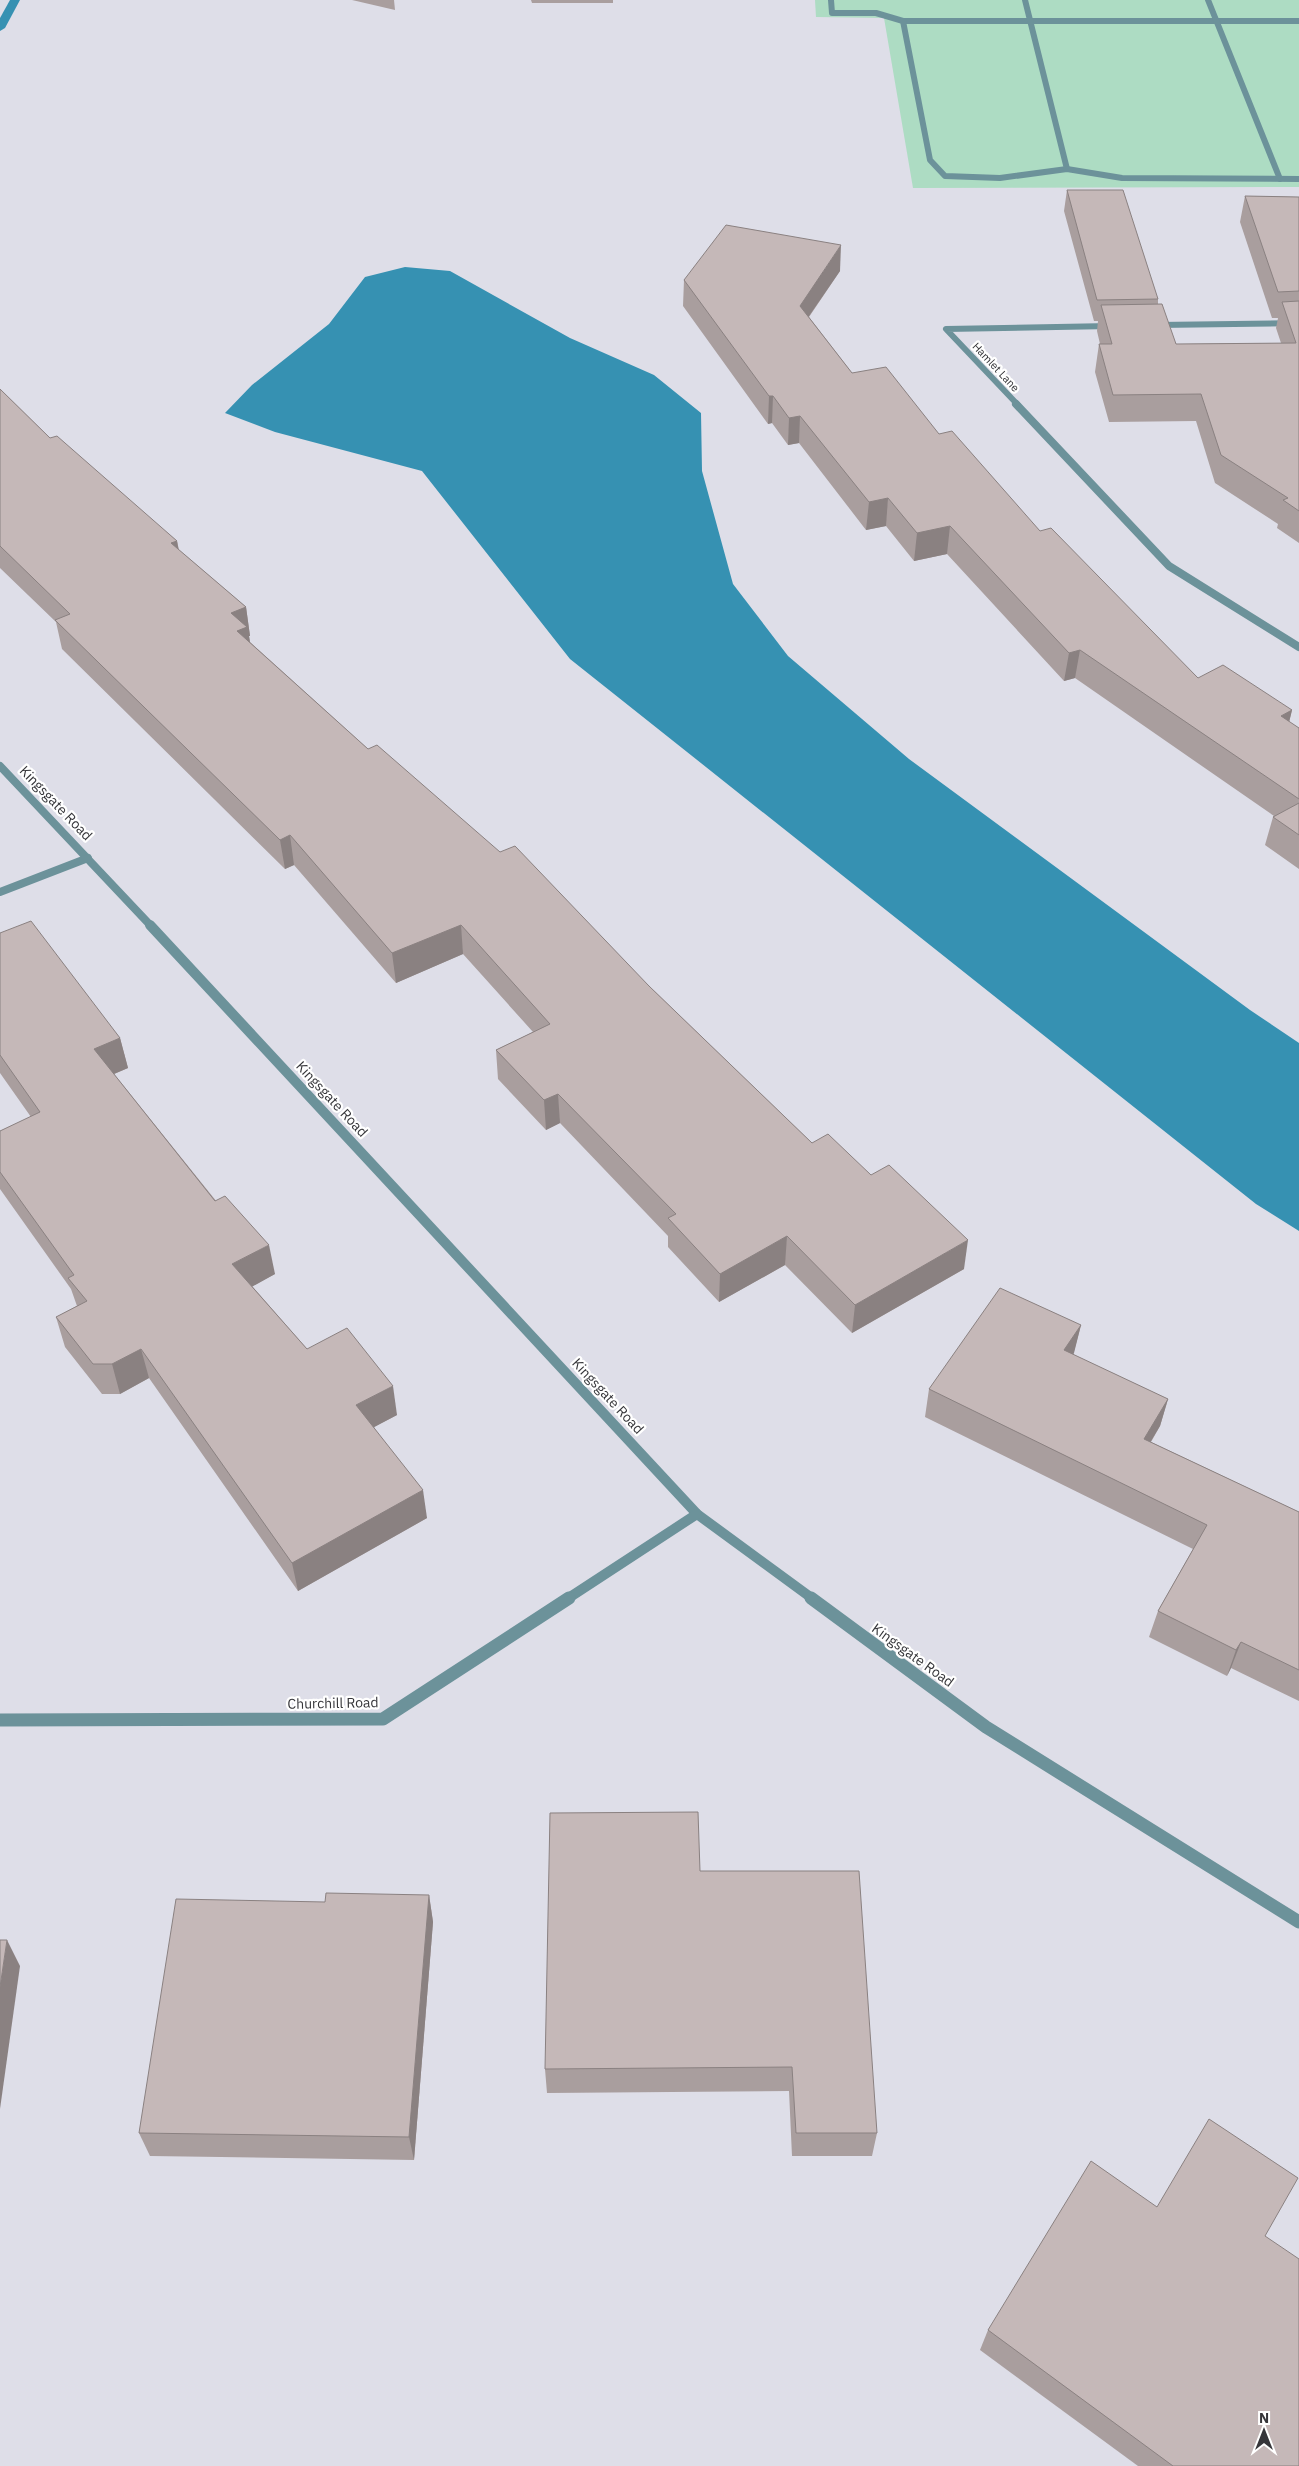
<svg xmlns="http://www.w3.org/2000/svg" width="1299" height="2466" font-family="'IBM Plex Sans',sans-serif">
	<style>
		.green { fill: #addcc3 }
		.water { fill: #3691b2 }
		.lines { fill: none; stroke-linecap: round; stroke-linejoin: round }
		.stream { fill: #3691b2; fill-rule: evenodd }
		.service { stroke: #6c929a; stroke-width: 6 }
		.minor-far3 { stroke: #6c929a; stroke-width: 6 }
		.minor-far2 { stroke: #6c929a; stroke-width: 8 }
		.minor-far1 { stroke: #6c929a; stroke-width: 10 }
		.minor { stroke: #6c929a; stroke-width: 13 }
		.wall { fill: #a99e9e }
		.shaded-wall { fill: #8a8181 }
		.building { fill: #c5b8b8; stroke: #8a8181 }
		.labels { text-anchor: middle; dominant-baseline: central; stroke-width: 4.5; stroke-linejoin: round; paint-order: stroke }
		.far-street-label { font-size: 11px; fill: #353539; stroke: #fff }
		.street-label { font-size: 14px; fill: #353539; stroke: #fff }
	</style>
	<rect width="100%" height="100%" fill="#dedee8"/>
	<polygon class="green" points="815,0 1299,0 1299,187 913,188 884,18 816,17"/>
	<polygon class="water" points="405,267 450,271 570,338 654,375 701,413 702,471 733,584 788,656 909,759 1250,1010 1299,1043 1299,1231 1256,1204 570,659 422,471 275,432 225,413 252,385 329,324 365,277"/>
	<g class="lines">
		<polygon class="stream" points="10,0 20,0 5,28 0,31 0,18"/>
		<g class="service">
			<polyline points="831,0 832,13 876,13 903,21 1299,21"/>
			<polyline points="1025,0 1067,169"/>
			<polyline points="1208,0 1280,179"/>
			<polyline points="903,21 930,160 945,176 1000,178 1067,169 1122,178 1299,179"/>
		</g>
		<g class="minor-far3">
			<polyline points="1158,325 1299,323"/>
			<polyline points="1018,405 946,329 1111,326"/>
		</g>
		<g class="minor-far2">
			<polyline points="1016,404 1169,566 1299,647"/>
			<polyline points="0,766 152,927"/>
			<polyline points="0,892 88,858"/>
		</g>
		<g class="minor-far1">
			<polyline points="150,925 697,1514 813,1599"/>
			<polyline points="567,1599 697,1514"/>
		</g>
		<g class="minor">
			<polyline points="811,1598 986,1727 1299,1922"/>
			<polyline points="0,1720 383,1719 569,1598"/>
		</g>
	</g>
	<g class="wall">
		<polygon points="352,0 394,0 395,10"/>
		<polygon points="531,0 613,0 613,3 532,3"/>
		<polygon points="1067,190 1158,299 1158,304 1176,344 1281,343 1276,328 1278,318 1272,318 1240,222 1245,196 1299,197 1299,543 1277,528 1278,524 1215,483 1196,421 1109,422 1095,372 1099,344 1100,344 1097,331 1098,321 1094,321 1064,211"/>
		<polygon points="840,271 809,317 852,373 939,434 1040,531 1198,678 1292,710 1289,722 1299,728 1299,869 1265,845 1273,817 1274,816 1075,678 1064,681 947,554 914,561 886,526 866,530 799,443 788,445 772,423 768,424 683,306 684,280"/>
		<polygon points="0,389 50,438 177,541 179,550 246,607 250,636 249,636 250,642 368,749 649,986 812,1143 964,1269 852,1333 785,1265 719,1302 668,1247 668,1236 560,1123 546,1130 498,1079 496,1050 533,1032 463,954 396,983 294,865 285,869 62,649 56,622 0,568"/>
		<polygon points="0,933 120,1038 128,1068 114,1074 275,1274 252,1286 307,1349 397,1415 374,1427 427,1518 298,1591 149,1378 120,1394 102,1394 65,1347 56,1317 77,1306 71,1289 0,1189 0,1131 31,1117 0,1073"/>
		<polygon points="1081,1325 1073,1355 1168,1399 1160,1426 1151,1442 1299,1512 1299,1701 1231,1668 1227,1676 1149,1637 1158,1611 1193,1549 925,1417 929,1389"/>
		<polygon points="700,1871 877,2133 872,2156 792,2156 789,2091 547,2093 545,2069"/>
		<polygon points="429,1895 433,1922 414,2160 150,2156 139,2133 325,1902"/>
		<polygon points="1157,2207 1265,2236 1299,2466 1138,2466 980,2350 988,2330"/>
	</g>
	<g class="shaded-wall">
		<polygon points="841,245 840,271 798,332 800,306"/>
		<polygon points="769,396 773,396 772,423 768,424"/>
		<polygon points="800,416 799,443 788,445 789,418"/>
		<polygon points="888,498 886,526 866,530 869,502"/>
		<polygon points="950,526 947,554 914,561 917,533"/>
		<polygon points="177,541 182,570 171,543"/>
		<polygon points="246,607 250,636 249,636 252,656 242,660 231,613"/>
		<polygon points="1080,650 1075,678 1064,681 1069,653"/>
		<polygon points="1292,710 1285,739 1281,716"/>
		<polygon points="290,835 294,865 285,869 280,840"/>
		<polygon points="461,925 463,954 396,983 392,953"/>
		<polygon points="120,1038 128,1068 102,1079 94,1049"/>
		<polygon points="558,1094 560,1123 546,1130 544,1100"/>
		<polygon points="787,1236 785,1265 719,1302 720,1274"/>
		<polygon points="968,1240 964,1269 852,1333 855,1305"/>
		<polygon points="269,1245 275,1274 239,1294 232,1264"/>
		<polygon points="1081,1325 1074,1353 1058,1378 1064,1350"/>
		<polygon points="141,1349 149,1378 120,1394 112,1364"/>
		<polygon points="393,1386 397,1415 361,1434 356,1405"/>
		<polygon points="1168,1399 1160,1426 1136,1466 1144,1439"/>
		<polygon points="423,1490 427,1518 298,1591 292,1563"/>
		<polygon points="1241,1642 1231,1668 1227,1676 1236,1650"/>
		<polygon points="429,1895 433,1922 414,2160 409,2137"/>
		<polygon points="7,1940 20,1966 0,2109 0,1987"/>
	</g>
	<g class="building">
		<polygon points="1067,190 1123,190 1158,299 1097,300"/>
		<polygon points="1245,196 1299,197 1299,291 1278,292"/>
		<polygon points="726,225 841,245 800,306 852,373 886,367 939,434 952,431 1040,531 1051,528 1198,678 1223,665 1292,710 1281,716 1299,728 1299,799 1080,650 1069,653 950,526 917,533 888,498 869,502 800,416 789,418 773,396 769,396 684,280"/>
		<polygon points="1299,301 1299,511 1283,500 1288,498 1221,455 1201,394 1113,395 1099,344 1112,344 1101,305 1162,304 1176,344 1296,343 1282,302"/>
		<polygon points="0,389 50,438 57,436 177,541 171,543 246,607 231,613 247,627 237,631 368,749 377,745 500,852 515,846 649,986 812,1143 828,1134 871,1175 889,1165 968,1240 855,1305 787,1236 720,1274 668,1218 676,1214 558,1094 544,1100 496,1050 550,1024 461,925 392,953 290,835 280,840 55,620 70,614 0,546"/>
		<polygon points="1299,803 1299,835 1273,817"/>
		<polygon points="31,921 120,1038 94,1049 215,1201 225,1196 269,1245 232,1264 307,1349 347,1328 393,1386 356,1405 423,1490 292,1563 141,1349 112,1364 93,1364 56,1317 87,1301 68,1278 74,1275 0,1172 0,1131 40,1112 0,1055 0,933"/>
		<polygon points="1000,1288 1081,1325 1064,1350 1168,1399 1144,1439 1299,1512 1299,1670 1241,1642 1236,1650 1158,1611 1207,1525 929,1389"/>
		<polygon points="698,1812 700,1871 859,1871 877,2133 796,2133 792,2067 545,2069 550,1813"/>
		<polygon points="326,1893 429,1895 409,2137 139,2133 176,1899 325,1902"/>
		<polygon points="0,1940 7,1940 0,1987"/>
		<polygon points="1209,2119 1298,2178 1265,2236 1299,2259 1299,2466 1173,2466 988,2330 1091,2161 1157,2207"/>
	</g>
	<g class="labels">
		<g class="far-street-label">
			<text transform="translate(996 367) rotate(47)">Hamlet Lane</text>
		</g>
		<g class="street-label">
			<text transform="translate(56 803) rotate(46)">Kingsgate Road</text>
			<text transform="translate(332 1099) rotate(47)">Kingsgate Road</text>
			<text transform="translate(608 1396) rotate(47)">Kingsgate Road</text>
			<text transform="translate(913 1655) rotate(36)">Kingsgate Road</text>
			<text transform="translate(333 1703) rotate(-1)">Churchill Road</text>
		</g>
	</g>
	<g transform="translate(1264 2431)" stroke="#ffffff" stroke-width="4" paint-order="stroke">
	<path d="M0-4L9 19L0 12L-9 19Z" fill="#353539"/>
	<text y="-8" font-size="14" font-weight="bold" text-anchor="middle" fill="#353539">N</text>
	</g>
</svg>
